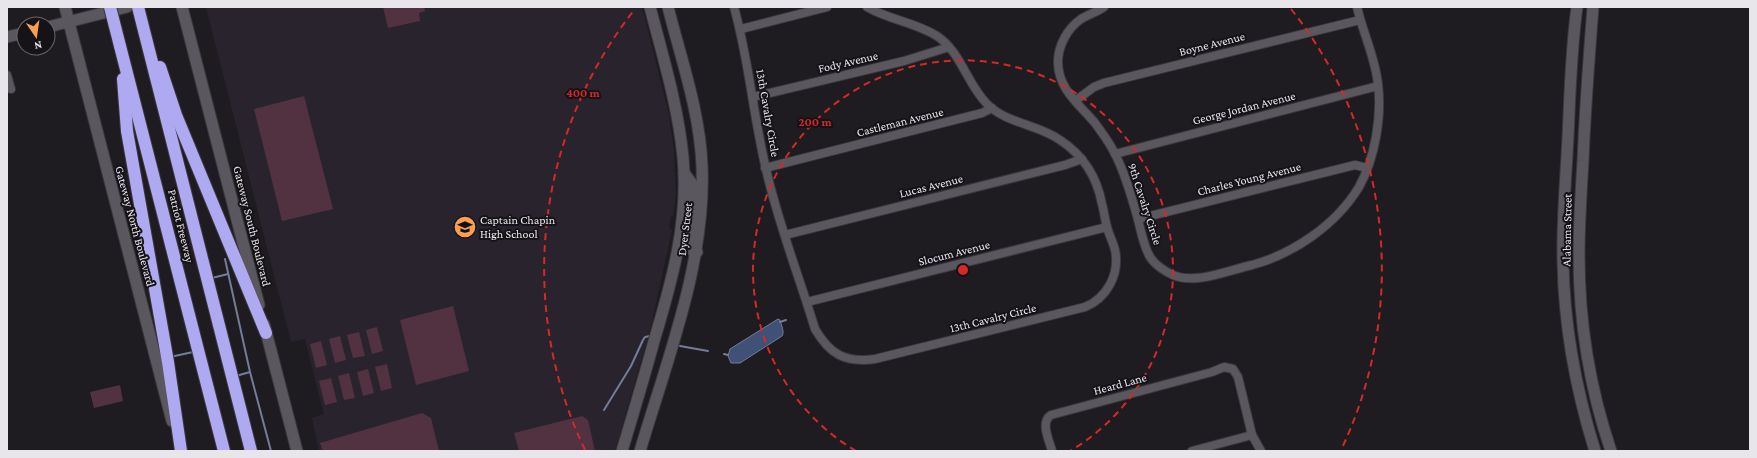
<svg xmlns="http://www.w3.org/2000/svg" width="1757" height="458" font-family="'Crimson Pro',serif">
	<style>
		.built { fill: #29232e }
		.park { fill: #523240 }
		.water { fill: #405077; stroke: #727d9a }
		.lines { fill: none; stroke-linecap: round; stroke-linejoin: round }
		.stream { stroke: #727d9a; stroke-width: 2 }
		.street-casing { stroke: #3a383c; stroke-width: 10 }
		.secondary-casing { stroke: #3a383c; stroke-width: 13 }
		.highway-casing { stroke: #3a383c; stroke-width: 14 }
		.street { stroke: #5b575e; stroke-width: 8 }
		.secondary { stroke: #5b575e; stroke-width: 11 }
		.highway { stroke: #afa9f2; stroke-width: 12 }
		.highway-bridge-casing { stroke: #3a383c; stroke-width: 14; stroke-linecap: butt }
		.highway-bridge { stroke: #afa9f2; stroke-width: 12 }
		.ring { fill: none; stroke: #d62828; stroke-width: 2; stroke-dasharray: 7 5 }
		.labels { text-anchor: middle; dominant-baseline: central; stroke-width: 4; stroke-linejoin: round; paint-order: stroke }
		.street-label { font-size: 12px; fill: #e8e6ea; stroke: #161318 }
		.poi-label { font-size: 12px; fill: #e8e6ea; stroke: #161318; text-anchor: start }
		.centre { fill: #d62828; stroke: #161318; stroke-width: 2 }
		.ring-label { font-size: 12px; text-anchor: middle; font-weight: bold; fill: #d62828; stroke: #161318; stroke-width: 4; stroke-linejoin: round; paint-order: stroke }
	</style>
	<rect width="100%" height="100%" fill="#1f1c21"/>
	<polygon class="built" points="206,7 642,7 669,115 674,150 676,195 673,216 671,216 669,225 670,229 672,230 651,326 615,451 319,451 312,418 324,414 305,339 291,342"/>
	<g class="park">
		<polygon points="383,7 424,7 425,11 419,13 420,21 388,28"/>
		<polygon points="304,96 333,209 282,221 254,109"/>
		<polygon points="453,306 469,371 416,385 400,320"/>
		<polygon points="377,327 383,351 372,354 366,330"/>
		<polygon points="359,332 365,356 353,358 347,335"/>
		<polygon points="340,336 346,360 335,363 329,339"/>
		<polygon points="321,341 327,365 316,368 310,344"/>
		<polygon points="387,364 392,388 381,391 375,367"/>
		<polygon points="368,369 374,393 363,396 357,372"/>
		<polygon points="349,373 355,398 344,400 338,376"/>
		<polygon points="331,378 337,402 325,405 319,381"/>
		<polygon points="120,385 123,401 94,408 90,392"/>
		<polygon points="422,413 431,418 439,451 323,451 320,443"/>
		<polygon points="582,416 588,420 595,451 519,451 514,433"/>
	</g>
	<path class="water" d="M778,319L780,320C781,325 785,332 782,336L740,363H731L728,356L730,349Z"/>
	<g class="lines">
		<g class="stream">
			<polyline points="225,259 250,372 271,451"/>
			<polyline points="212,278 228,274"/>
			<polyline points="780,322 786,320"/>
			<polyline points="680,346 708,351"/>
			<polyline points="724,354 728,355"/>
			<polyline points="170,357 193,352"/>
			<polyline points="236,376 250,372"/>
			<polyline points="604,410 631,366 643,340 645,337 650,336"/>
		</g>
		<g class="street-casing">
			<g id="street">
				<path d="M734,7C749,60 753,115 766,169C778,223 799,276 815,329C830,355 846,363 875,359L1085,307C1107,298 1120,274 1115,250C1113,242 1109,235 1107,227C1105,220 1104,211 1102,204C1097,177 1083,155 1060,140C1038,124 1007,124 987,104C967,84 961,52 937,36C915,22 889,20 867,7"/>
				<path d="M1104,7C1097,12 1089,14 1081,19C1068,28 1058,45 1058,62C1058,89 1079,104 1095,123C1102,133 1110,143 1115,154C1125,173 1131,195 1137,216C1141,230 1143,245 1150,257C1155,265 1166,272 1173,275C1195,285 1229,270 1252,265C1293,254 1336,225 1359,187C1375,158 1382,117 1378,84C1375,57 1363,33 1357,7"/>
				<polyline points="741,29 827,7"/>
				<polyline points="7,75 11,89"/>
				<polyline points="753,97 904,61 949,47"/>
				<polyline points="1075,101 1094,87 1104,83 1360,20"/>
				<polyline points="1115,154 1378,86"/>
				<polyline points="765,168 982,113 992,108"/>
				<polyline points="1138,219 1355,165 1367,168"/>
				<polyline points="785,235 1065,165 1082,159"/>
				<polyline points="807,302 1107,227"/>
				<path d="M1052,451C1049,440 1040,422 1051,415L1212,372L1224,367L1233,369L1238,377L1252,435L1261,451"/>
				<polyline points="1192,451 1252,435"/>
			</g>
		</g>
		<g class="secondary-casing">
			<g id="secondary">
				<polyline points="65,7 172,421"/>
				<polyline points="182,7 259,305"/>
				<path d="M1577,7C1571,50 1570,94 1568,137C1566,178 1562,219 1563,261C1564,325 1576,390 1595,451"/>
				<path d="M1593,7C1589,58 1585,110 1583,161C1581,192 1579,223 1579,255C1579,320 1590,389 1611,451"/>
				<polyline points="48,27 127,7"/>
				<polyline points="7,37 24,33"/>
				<polyline points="684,173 693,185 690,245 693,251 697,252"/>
				<polyline points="264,324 297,451"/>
				<path d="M622,451C633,414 644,378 654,341C672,281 689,221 683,157C678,106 663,57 650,7"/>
				<path d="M640,451C667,360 706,262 702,166C700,112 681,59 668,7"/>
			</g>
		</g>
		<g class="highway-casing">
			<g id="highway">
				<polyline points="138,7 251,451"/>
				<polyline points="120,46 224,451"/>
				<polyline points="160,67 176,115 266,333"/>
				<polyline points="123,79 127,131 168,362 181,451"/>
			</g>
		</g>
		<use href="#street" class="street"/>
		<use href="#secondary" class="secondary"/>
		<use href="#highway" class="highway"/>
		<g class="highway-bridge-casing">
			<polyline id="highway-bridge" points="110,7 120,46"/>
		</g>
		<use href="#highway-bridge" class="highway-bridge"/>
	</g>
	<g class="ring">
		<path d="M856 451A210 210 0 1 1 1070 451"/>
		<path d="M585 450A419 419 0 0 1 635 9M1291 9A419 419 0 0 1 1341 450"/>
	</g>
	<defs>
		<g id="school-disc" transform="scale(1.15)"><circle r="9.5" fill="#fc9e52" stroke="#161318"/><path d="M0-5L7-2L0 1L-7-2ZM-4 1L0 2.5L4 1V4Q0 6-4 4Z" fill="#111"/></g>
	</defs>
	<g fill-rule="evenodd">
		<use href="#school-disc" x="465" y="227"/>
	</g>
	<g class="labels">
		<g class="street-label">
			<text transform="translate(1212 44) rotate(-14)">Boyne Avenue</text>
			<text transform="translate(848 62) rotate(-13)">Fody Avenue</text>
			<text transform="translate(1244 108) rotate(-14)">George Jordan Avenue</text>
			<text transform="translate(768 113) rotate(80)">13th Cavalry Circle</text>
			<text transform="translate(900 122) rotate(-14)">Castleman Avenue</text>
			<text transform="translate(1249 179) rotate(-14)">Charles Young Avenue</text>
			<text transform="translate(931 186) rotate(-14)">Lucas Avenue</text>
			<text transform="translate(1145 204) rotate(72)">9th Cavalry Circle</text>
			<text transform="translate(135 226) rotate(75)">Gateway North Boulevard</text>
			<text transform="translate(181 226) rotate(76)">Patriot Freeway</text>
			<text transform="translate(252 226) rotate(76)">Gateway South Boulevard</text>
			<text transform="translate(685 229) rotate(-83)">Dyer Street</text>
			<text transform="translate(1567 230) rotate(-89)">Alabama Street</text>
			<text transform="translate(954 253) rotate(-14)">Slocum Avenue</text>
			<text transform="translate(993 318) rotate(-14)">13th Cavalry Circle</text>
			<text transform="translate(1120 384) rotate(-15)">Heard Lane</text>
		</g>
		<g class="poi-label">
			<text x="480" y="220">Captain Chapin<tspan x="480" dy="14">High School</tspan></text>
		</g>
	</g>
	<circle cx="963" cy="270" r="6" class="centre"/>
	<g class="ring-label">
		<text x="583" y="97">400 m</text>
		<text x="815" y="126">200 m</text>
	</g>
	<rect width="1757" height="458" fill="none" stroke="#e8e6ea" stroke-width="16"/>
	<g transform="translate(36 36) rotate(167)"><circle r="19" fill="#161318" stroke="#6a676c"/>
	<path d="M0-3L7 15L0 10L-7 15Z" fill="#fc9e52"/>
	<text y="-6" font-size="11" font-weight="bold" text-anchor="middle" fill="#e8e6ea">N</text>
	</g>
</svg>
